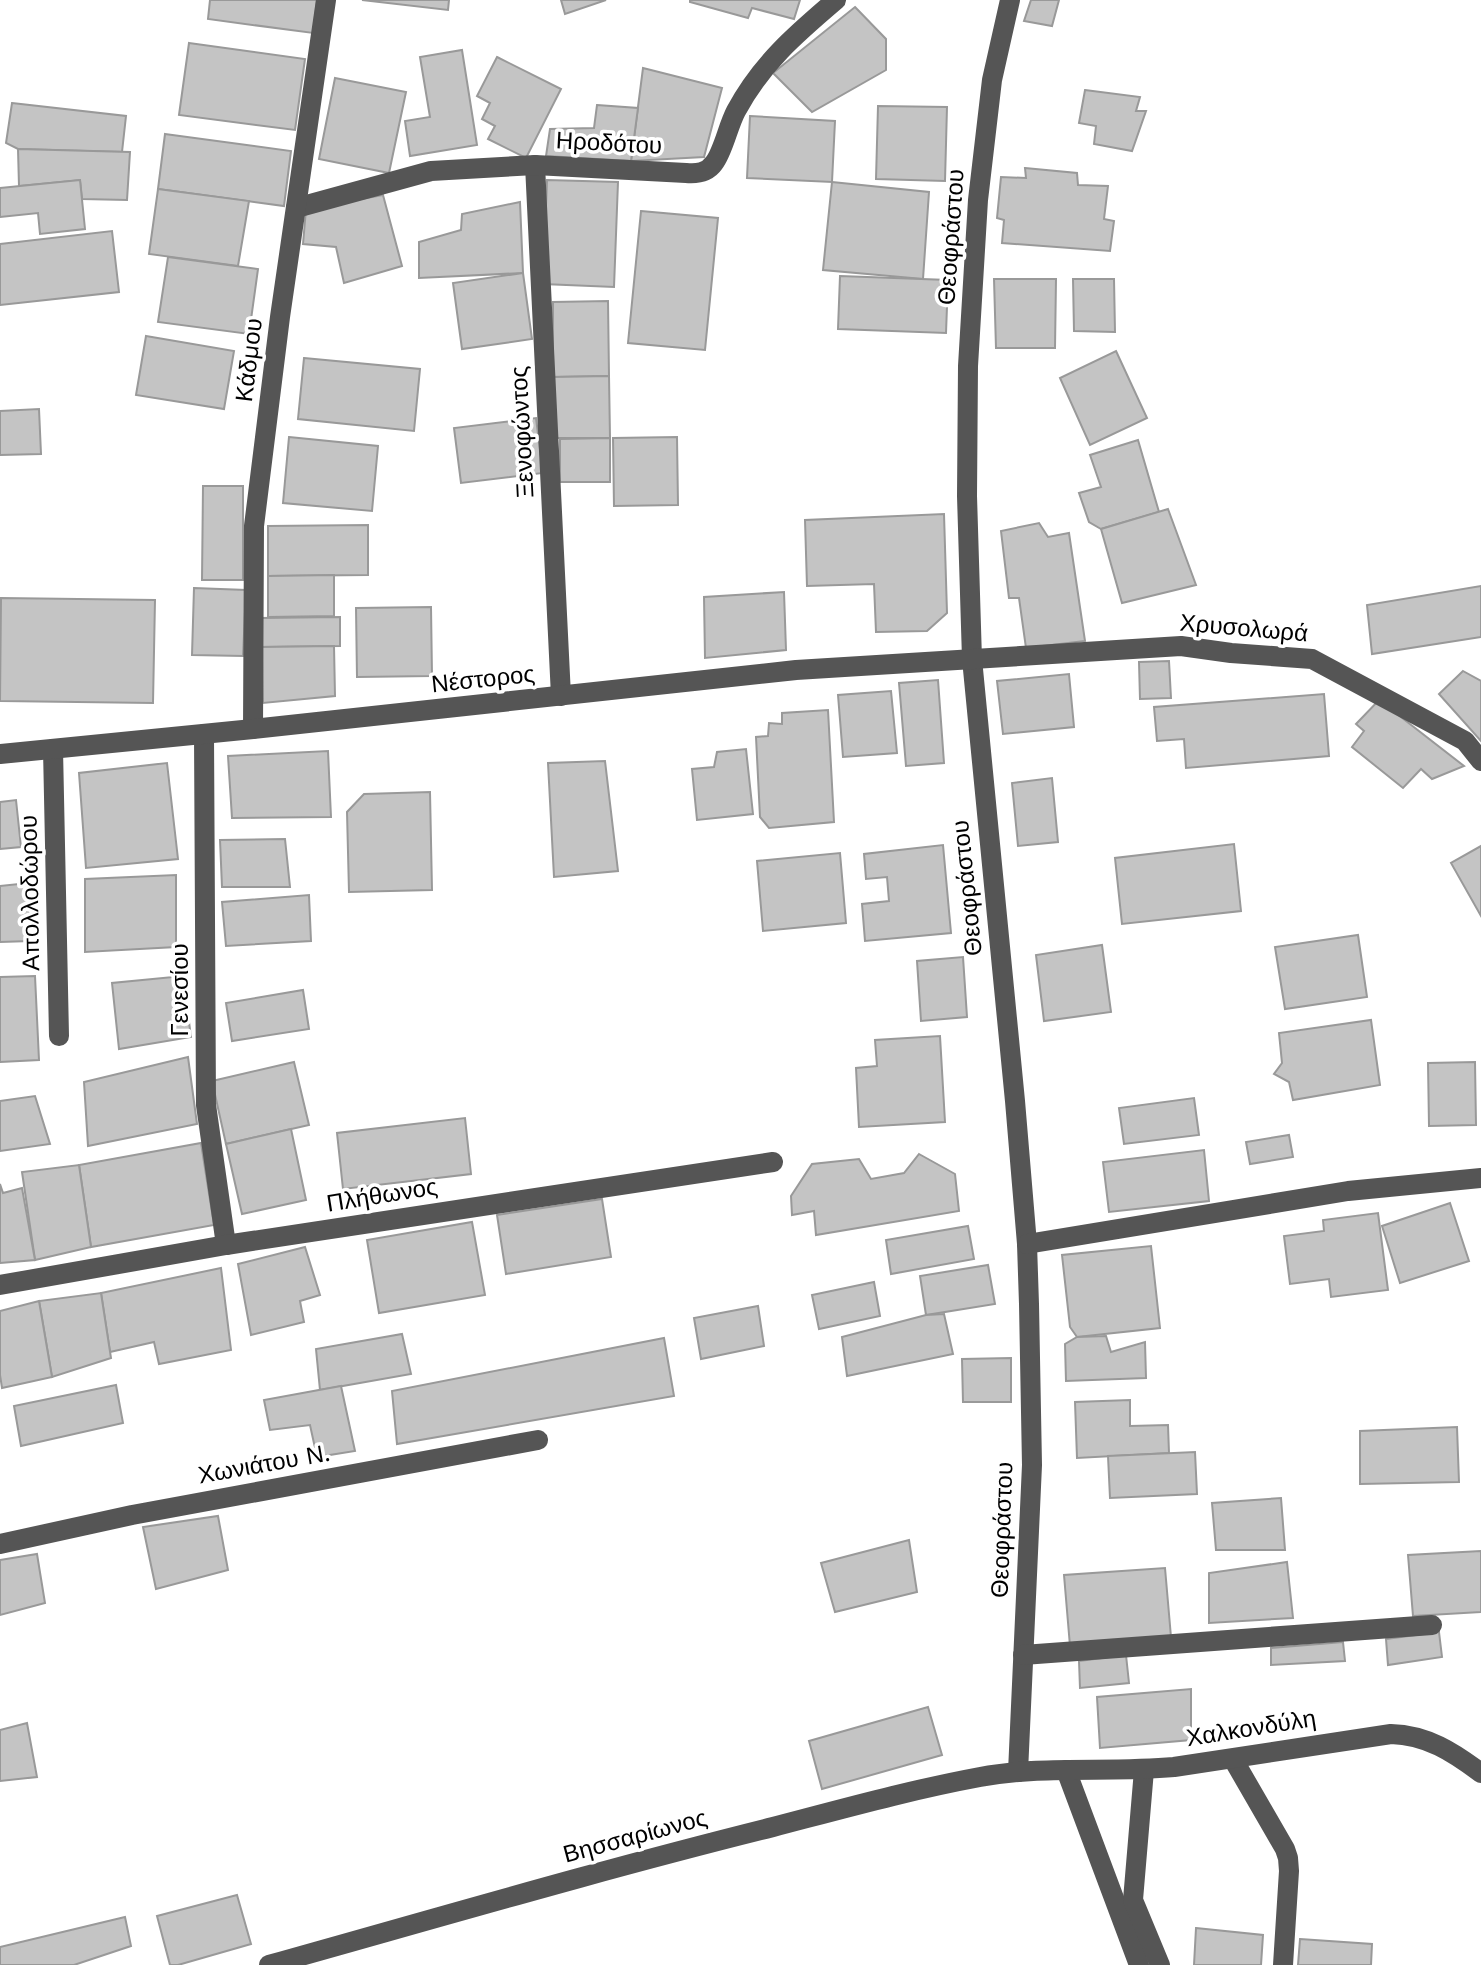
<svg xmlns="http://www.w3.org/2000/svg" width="1481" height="1965" font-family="'Work Sans',sans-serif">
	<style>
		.building { fill: #c4c4c4; stroke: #999; stroke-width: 2 }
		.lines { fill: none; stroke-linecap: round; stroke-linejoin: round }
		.minor { stroke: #555; stroke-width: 20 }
		.labels { text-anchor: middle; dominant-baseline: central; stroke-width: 7; stroke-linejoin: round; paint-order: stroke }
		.street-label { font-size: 24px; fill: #000; stroke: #fff }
	</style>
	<rect width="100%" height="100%" fill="#fff"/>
	<g class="building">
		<polygon points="210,0 317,0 313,33 208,19"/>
		<polygon points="362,0 449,0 448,10"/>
		<polygon points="561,0 606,0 565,14"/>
		<polygon points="690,0 800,0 794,19 752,8 748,18 690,2"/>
		<polygon points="1031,0 1059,0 1052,26 1024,21"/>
		<polygon points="855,7 886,39 886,70 812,112 773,73"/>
		<polygon points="189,43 305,59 295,130 179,115"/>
		<polygon points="462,50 477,145 410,156 405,121 430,117 420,57"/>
		<polygon points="497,57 561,89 526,158 488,139 495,126 482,119 490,103 477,96"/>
		<polygon points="643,68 722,88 704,157 631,161"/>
		<polygon points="335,78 406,92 389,173 319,159"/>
		<polygon points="1085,90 1140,97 1136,111 1146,111 1132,151 1094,144 1096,126 1079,123"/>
		<polygon points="12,103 126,116 122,152 18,149 6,143"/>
		<polygon points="597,105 638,108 631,161 546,156 550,129 594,128"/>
		<polygon points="878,106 947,107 945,181 876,179"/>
		<polygon points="750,116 835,121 832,182 747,178"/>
		<polygon points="165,134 291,151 284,206 158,189"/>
		<polygon points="18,149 130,152 127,200 82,199 80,180 19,186"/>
		<polygon points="1025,168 1077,173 1078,185 1108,186 1104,219 1114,221 1110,251 1002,243 1004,220 997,218 1001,177 1026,178"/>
		<polygon points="80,180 85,229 40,234 38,213 0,217 0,188"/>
		<polygon points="547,180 618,182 614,287 543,284"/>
		<polygon points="832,182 929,192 923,279 823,270"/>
		<polygon points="158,189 249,201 238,266 149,254"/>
		<polygon points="383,195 402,266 344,283 336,247 303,244 306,209"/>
		<polygon points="520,202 523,273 419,278 419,242 461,230 462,214"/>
		<polygon points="641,211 718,218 705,350 628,343"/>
		<polygon points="112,231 119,292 0,305 0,244"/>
		<polygon points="168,257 258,269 249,334 158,322"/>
		<polygon points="523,273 532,339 462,349 453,283"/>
		<polygon points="840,276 948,280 946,333 838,329"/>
		<polygon points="994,279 1056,279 1055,348 996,348"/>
		<polygon points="1073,279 1114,279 1115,332 1074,331"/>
		<polygon points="608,301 609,376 553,377 553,302"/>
		<polygon points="146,336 234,351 224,409 136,395"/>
		<polygon points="1116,351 1147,418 1090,445 1060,378"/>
		<polygon points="304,358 420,369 414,431 298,419"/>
		<polygon points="609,376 610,438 554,438 553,377"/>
		<polygon points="39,409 41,454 0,455 0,411"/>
		<polygon points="536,418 543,473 461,483 454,428"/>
		<polygon points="289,437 378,446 372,511 283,503"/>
		<polygon points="677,437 678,505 614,506 613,438"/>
		<polygon points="610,438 610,482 560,482 560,439"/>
		<polygon points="1138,440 1159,512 1101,529 1089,522 1079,493 1101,487 1090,455"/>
		<polygon points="203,486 243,486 243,580 202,580"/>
		<polygon points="1168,509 1196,585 1122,603 1101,529"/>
		<polygon points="944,514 947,613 927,631 876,632 874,584 807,586 805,520"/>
		<polygon points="1039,523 1048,537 1069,533 1085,641 1026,648 1019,598 1009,598 1001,531"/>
		<polygon points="368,525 368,575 268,576 268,526"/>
		<polygon points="334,575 334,616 268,617 268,576"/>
		<polygon points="1481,586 1481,637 1372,654 1367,605"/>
		<polygon points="194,588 246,590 243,656 192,655"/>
		<polygon points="784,592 786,650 705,658 704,597"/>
		<polygon points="1,598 155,600 153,703 0,701"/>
		<polygon points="431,607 432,676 357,677 356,608"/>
		<polygon points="340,617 340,646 262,647 261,618"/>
		<polygon points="334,646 335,696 263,703 262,647"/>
		<polygon points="1169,661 1171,698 1140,699 1139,662"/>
		<polygon points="1463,671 1481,681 1481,741 1439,694"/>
		<polygon points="1069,674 1074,727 1003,734 997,681"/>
		<polygon points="938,680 944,763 906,766 899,683"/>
		<polygon points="891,691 897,753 843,757 838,695"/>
		<polygon points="1324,694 1329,756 1186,768 1184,739 1157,741 1154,707"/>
		<polygon points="1379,700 1464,766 1432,779 1421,769 1403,788 1352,747 1364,731 1356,724"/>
		<polygon points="828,710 834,822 769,828 760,817 756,737 768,736 769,723 782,724 782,713"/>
		<polygon points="746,749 753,814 697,820 692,769 714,767 717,752"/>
		<polygon points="328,751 331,817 232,818 228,756"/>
		<polygon points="605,761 618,871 554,877 548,763"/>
		<polygon points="167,763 178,859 86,868 79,773"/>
		<polygon points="1052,778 1058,842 1018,846 1012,783"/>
		<polygon points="430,792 432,890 349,892 347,812 364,794"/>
		<polygon points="16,800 21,847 0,849 0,802"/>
		<polygon points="285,839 290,887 222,887 220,840"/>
		<polygon points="1234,844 1241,911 1122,924 1115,858"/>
		<polygon points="943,845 951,933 865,941 862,904 889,901 887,877 866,879 864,854"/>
		<polygon points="1481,846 1481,916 1451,863"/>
		<polygon points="840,853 846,923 763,931 757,861"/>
		<polygon points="176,875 176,947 85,952 85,879"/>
		<polygon points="28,883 30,941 0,942 0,886"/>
		<polygon points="309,895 311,941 226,946 222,902"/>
		<polygon points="1358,935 1367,997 1285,1009 1275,947"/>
		<polygon points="1102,945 1111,1012 1044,1021 1036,955"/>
		<polygon points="963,957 967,1017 921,1021 917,961"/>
		<polygon points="35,976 39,1060 0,1062 0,977"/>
		<polygon points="183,976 191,1037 119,1049 112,983"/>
		<polygon points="303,990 309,1029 232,1041 226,1003"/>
		<polygon points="1371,1020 1380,1085 1293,1100 1289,1082 1274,1074 1282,1063 1279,1033"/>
		<polygon points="940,1036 945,1122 859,1127 856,1068 877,1066 875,1040"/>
		<polygon points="188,1057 197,1124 88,1146 84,1082"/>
		<polygon points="294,1062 309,1125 226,1144 212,1081"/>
		<polygon points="1475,1062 1476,1125 1429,1126 1428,1063"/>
		<polygon points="35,1096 50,1144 0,1151 0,1101"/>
		<polygon points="1194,1098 1199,1135 1124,1144 1119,1108"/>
		<polygon points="465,1118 471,1174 343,1189 337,1133"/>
		<polygon points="291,1129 306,1200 242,1214 226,1144"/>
		<polygon points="1289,1135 1293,1157 1250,1164 1246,1142"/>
		<polygon points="201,1143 214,1225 91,1247 79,1165"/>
		<polygon points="1204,1150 1209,1201 1109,1212 1103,1162"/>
		<polygon points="919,1154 955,1174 959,1211 816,1235 814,1211 792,1215 791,1196 812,1164 859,1159 871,1179 904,1173"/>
		<polygon points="79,1165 91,1247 35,1260 22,1172"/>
		<polygon points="0,1184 3,1193 22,1188 35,1260 0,1263"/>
		<polygon points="602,1199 611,1257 506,1274 497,1215"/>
		<polygon points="1450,1203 1469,1261 1400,1283 1382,1226"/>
		<polygon points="1378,1213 1388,1290 1331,1297 1329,1279 1290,1284 1284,1236 1324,1231 1323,1220"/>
		<polygon points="472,1222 485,1295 379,1313 367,1240"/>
		<polygon points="968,1226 974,1259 891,1274 886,1240"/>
		<polygon points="1151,1246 1160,1328 1077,1337 1070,1327 1062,1255"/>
		<polygon points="305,1247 320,1295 300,1301 304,1322 251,1335 238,1264"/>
		<polygon points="988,1265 995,1304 926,1315 920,1276"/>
		<polygon points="221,1268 231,1350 159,1364 154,1342 110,1352 101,1293"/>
		<polygon points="874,1282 880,1316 819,1329 812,1295"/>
		<polygon points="101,1293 111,1358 52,1377 39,1301"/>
		<polygon points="39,1301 52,1377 2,1388 0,1375 0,1311"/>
		<polygon points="758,1306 764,1346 701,1359 694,1318"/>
		<polygon points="944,1314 953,1354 847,1376 842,1337 926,1315"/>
		<polygon points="402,1334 411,1374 320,1390 316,1349"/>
		<polygon points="1106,1336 1111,1352 1145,1342 1146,1378 1066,1381 1065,1344 1077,1337"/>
		<polygon points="664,1338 674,1396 397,1444 392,1391"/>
		<polygon points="1011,1358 1011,1402 963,1402 962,1359"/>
		<polygon points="116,1385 123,1423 21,1446 14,1406"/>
		<polygon points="341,1386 355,1451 317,1457 310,1425 270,1430 264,1400"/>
		<polygon points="1130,1400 1130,1426 1168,1425 1169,1453 1077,1458 1075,1402"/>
		<polygon points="1457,1427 1459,1482 1360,1484 1360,1431"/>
		<polygon points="1195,1452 1197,1494 1110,1498 1108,1456"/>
		<polygon points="1281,1498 1285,1550 1216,1550 1212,1503"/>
		<polygon points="218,1516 228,1570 156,1589 143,1527"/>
		<polygon points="909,1540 917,1592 835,1612 821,1563"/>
		<polygon points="1481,1551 1481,1612 1413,1616 1408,1555"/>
		<polygon points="37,1554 45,1603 0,1615 0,1560"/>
		<polygon points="1287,1562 1293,1618 1209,1623 1209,1573"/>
		<polygon points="1165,1568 1171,1637 1070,1646 1064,1575"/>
		<polygon points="1439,1632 1442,1657 1388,1665 1386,1639"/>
		<polygon points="1343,1642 1345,1661 1271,1665 1271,1648"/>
		<polygon points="1126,1655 1129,1683 1080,1688 1079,1661"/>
		<polygon points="1191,1689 1191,1740 1100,1748 1097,1697"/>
		<polygon points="928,1707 942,1755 822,1789 809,1741"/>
		<polygon points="27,1723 37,1777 0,1781 0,1730"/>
		<polygon points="237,1895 251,1944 178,1965 170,1965 157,1916"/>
		<polygon points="125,1917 131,1946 74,1965 0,1965 0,1947"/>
		<polygon points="1196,1928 1263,1935 1261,1965 1194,1965"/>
		<polygon points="1300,1939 1372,1944 1371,1965 1298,1965"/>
	</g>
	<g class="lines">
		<g class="minor">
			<polyline points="1010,0 992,80 978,200 968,366 967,496 972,659 1015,1101 1027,1244 1029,1304 1032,1465 1018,1772"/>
			<polyline points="535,165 561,696"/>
			<path d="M296,208L431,171L535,165L686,173C697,174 707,173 714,163C723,152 728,126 736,111C761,64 796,34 836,0"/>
			<polyline points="253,729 254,526 280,317 326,0"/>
			<polyline points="204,734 206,1105 226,1245"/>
			<polyline points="53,749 59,1036"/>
			<polyline points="0,754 253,729 796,670 1181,646 1231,653 1312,659 1465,741 1481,761"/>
			<polyline points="1027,1244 1348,1191 1481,1178"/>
			<polyline points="0,1285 226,1245 773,1162"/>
			<polyline points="0,1544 132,1515 538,1440"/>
			<polyline points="1023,1655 1432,1625"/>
			<polyline points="1233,1759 1285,1849 1288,1858 1289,1871 1283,1965"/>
			<polyline points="1066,1770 1139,1965"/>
			<polyline points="1144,1770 1133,1900 1160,1965"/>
			<path d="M269,1965C437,1918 604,1869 773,1827C842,1809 910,1790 980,1777C1044,1765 1109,1773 1174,1767L1391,1734C1427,1735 1453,1752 1481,1773"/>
		</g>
	</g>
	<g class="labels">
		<g class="street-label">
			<text transform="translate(609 143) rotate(3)">Ηροδότου</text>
			<text transform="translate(951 237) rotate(-86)">Θεοφράστου</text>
			<text transform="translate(249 360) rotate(-83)">Κάδμου</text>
			<text transform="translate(522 432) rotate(-93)">Ξενοφώντος</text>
			<text transform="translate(1244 628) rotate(5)">Χρυσολωρά</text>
			<text transform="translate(483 679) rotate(-6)">Νέστορος</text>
			<text transform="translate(967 888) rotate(-96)">Θεοφράστου</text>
			<text transform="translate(30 893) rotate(-91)">Απολλοδώρου</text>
			<text transform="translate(180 990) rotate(-90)">Γενεσίου</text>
			<text transform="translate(382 1195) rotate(-9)">Πλήθωνος</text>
			<text transform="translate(264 1464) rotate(-10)">Χωνιάτου Ν.</text>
			<text transform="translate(1002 1530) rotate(-88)">Θεοφράστου</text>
			<text transform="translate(1251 1728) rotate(-9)">Χαλκονδύλη</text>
			<text transform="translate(635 1836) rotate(-15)">Βησσαρίωνος</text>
		</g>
	</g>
</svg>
